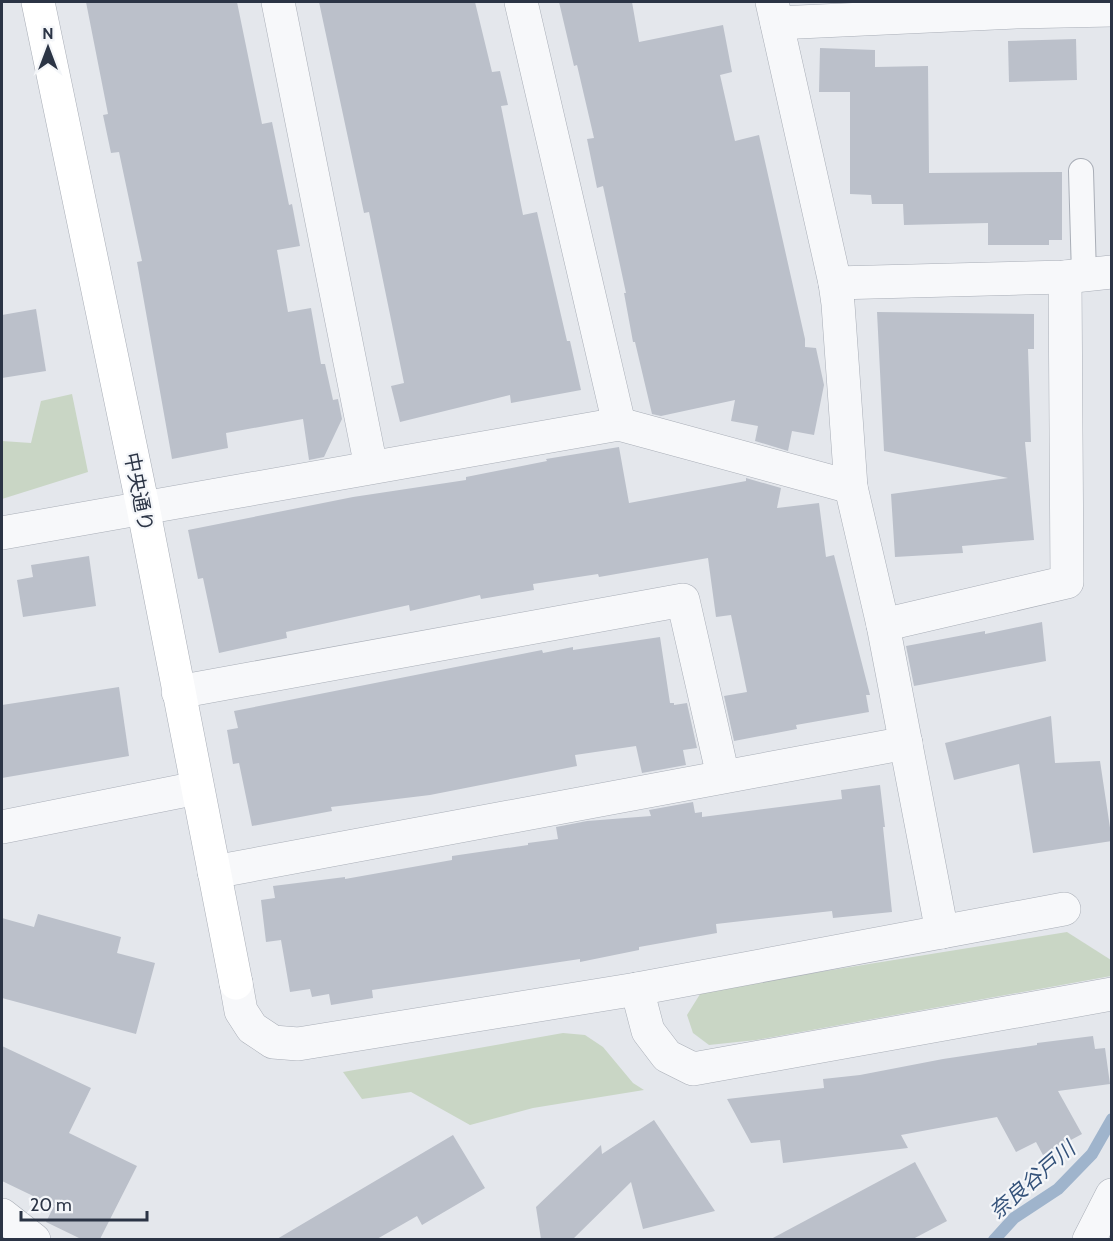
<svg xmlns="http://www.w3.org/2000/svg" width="1113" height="1241" font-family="Cabin,'Noto Sans JP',sans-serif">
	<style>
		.green { fill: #c9d6c5 }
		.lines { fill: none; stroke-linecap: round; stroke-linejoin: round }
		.stream { stroke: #9fb4cc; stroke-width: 12 }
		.building { fill: #bbc0ca }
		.lane-casing { stroke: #a9aeb7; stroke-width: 26 }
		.street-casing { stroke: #a9aeb7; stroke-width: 34 }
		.secondary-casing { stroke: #a9aeb7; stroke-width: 34 }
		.lane { stroke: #f7f8fa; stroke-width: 24 }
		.street { stroke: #f7f8fa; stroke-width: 33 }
		.secondary { stroke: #fff; stroke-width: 33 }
		.labels { text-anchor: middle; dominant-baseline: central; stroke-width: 4.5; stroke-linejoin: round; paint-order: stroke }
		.street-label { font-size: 20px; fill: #2b3445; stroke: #f4f6f9 }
		.water-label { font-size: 21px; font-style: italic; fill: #34527a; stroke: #f4f6f9 }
	</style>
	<rect width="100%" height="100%" fill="#e4e7ec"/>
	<g class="green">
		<polygon points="72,394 88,472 2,499 2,441 31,443 41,401"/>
		<polygon points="1067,932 1111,960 1111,976 756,1040 709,1045 693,1033 687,1015 702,991"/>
		<polygon points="563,1033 585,1035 603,1047 633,1083 644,1090 533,1108 470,1125 411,1092 362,1099 343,1072"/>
	</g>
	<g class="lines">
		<polyline class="stream" points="994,1240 1014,1218 1058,1189 1092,1154 1112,1119"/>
	</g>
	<g class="building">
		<polygon points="86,2 237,2 262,124 272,122 289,205 292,204 300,246 277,250 288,312 311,308 321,364 325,364 333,400 338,399 342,419 324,457 309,460 303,419 226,433 228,448 172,459 137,262 142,261 119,152 111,153 103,115 108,114"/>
		<polygon points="319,2 475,2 492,72 500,71 508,105 501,106 523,215 537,212 567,341 570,341 581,390 511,403 510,395 400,422 391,386 404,383 369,212 364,213"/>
		<polygon points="559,2 632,2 639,42 723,25 732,72 720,75 735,141 759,135 805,339 805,347 816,348 824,385 814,435 792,431 788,451 755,441 758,426 731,421 735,400 661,416 652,414 635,342 633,342 624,293 626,293 603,186 597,188 587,139 594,138 577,65 574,66"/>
		<polygon points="1076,39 1077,80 1009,82 1008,41"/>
		<polygon points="820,48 875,50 875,67 928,66 929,173 1062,172 1062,240 1049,240 1049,245 988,245 988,223 904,225 903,204 872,204 871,195 850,194 850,92 819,92"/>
		<polygon points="36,309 46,371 2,378 2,315"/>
		<polygon points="877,312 1034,314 1034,349 1028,349 1031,442 1025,442 1034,540 962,546 963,553 895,557 891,494 1008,478 884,451"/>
		<polygon points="619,447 629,503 746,481 746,478 781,488 777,508 819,503 826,557 834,555 870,695 866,695 869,712 796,725 797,729 734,741 724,696 747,692 731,615 716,617 708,558 599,577 598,574 533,584 534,590 481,599 480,595 410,611 409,605 286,632 287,638 219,653 203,578 198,579 188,530 353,497 466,480 466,477 547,461 546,459"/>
		<polygon points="89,556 96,606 23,617 17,580 33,577 31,565"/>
		<polygon points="1042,622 1046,661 914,686 906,646 985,631 985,634"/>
		<polygon points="660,637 670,703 674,703 674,705 687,703 697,748 683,750 686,765 642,773 636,746 575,755 577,766 430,795 331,807 332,811 252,826 239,763 233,764 227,730 238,728 234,711 542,650 543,653 573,647 573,650"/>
		<polygon points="119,687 129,756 2,778 2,705"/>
		<polygon points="1051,716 1055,763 1100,761 1112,841 1033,853 1019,764 954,780 945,743"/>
		<polygon points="880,785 885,827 883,827 892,912 833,918 832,911 716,924 717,933 639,947 639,950 580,962 580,959 372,990 373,998 331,1005 329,994 312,997 310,989 290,992 281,940 266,942 261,900 275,898 273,886 345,877 345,879 452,860 452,856 528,845 528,843 558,839 556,827 587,821 651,816 649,810 693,802 695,813 702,812 702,817 842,799 841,790"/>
		<polygon points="38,914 121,937 117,953 155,963 136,1034 2,998 2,918 34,927"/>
		<polygon points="1093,1036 1095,1049 1105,1048 1110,1084 1058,1091 1082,1134 1043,1155 1036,1142 1016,1152 997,1117 901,1135 908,1148 783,1163 780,1140 751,1143 727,1099 824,1088 823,1079 860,1075 943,1059 1037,1045 1037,1043"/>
		<polygon points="2,1046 91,1088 69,1133 137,1166 100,1239 81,1239 46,1222 54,1206 2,1181"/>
		<polygon points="654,1120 715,1211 643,1229 631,1182 573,1239 541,1239 536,1207 601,1145 602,1154"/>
		<polygon points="453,1135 485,1188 422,1225 417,1216 377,1239 277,1239"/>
		<polygon points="915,1162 947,1221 913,1239 771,1239"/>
	</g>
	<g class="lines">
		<g class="lane-casing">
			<polyline id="lane" points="1081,171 1084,275"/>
		</g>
		<g class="street-casing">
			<g id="street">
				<polyline points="278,2 371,467"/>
				<polyline points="521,2 619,424"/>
				<polyline points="772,2 835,283 838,304 851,487 883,625 942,932"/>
				<polyline points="777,23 1016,12 1112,10"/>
				<polyline points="835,283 1065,277 1112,272"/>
				<polyline points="2,533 619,424 851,487"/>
				<polyline points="883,625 1067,582 1065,277"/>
				<polyline points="178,692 683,600 723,776"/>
				<polyline points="2,827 197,788"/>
				<polyline points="214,872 906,743"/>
				<polyline points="236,983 241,1011 252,1028 273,1042 298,1044 637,989 1064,909"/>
				<polyline points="637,989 648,1031 667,1056 693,1069 1112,994"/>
				<polyline points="2,1215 34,1240"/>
				<polyline points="1089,1240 1112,1195"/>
			</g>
		</g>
		<g class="secondary-casing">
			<polyline id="secondary" points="38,2 143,507 236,983"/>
		</g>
		<use href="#lane" class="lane"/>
		<use href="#street" class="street"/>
		<use href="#secondary" class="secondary"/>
	</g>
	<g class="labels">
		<g class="street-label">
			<text transform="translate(139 492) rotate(79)">中央通り</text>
		</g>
		<g class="water-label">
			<text transform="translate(1032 1180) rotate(-41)">奈良谷戸川</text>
		</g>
	</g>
	<rect width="1113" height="1241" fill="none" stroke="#2b3445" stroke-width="6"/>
	<g transform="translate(48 48)" stroke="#f4f6f9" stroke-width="4.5" paint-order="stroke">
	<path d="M0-4.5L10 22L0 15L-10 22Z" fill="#2b3445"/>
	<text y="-9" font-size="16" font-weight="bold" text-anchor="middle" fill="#2b3445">N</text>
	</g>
	<path d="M21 1211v9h126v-9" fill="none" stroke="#2b3445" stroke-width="3"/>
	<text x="30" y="1211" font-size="18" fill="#2b3445" stroke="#f4f6f9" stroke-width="4.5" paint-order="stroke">20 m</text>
</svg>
